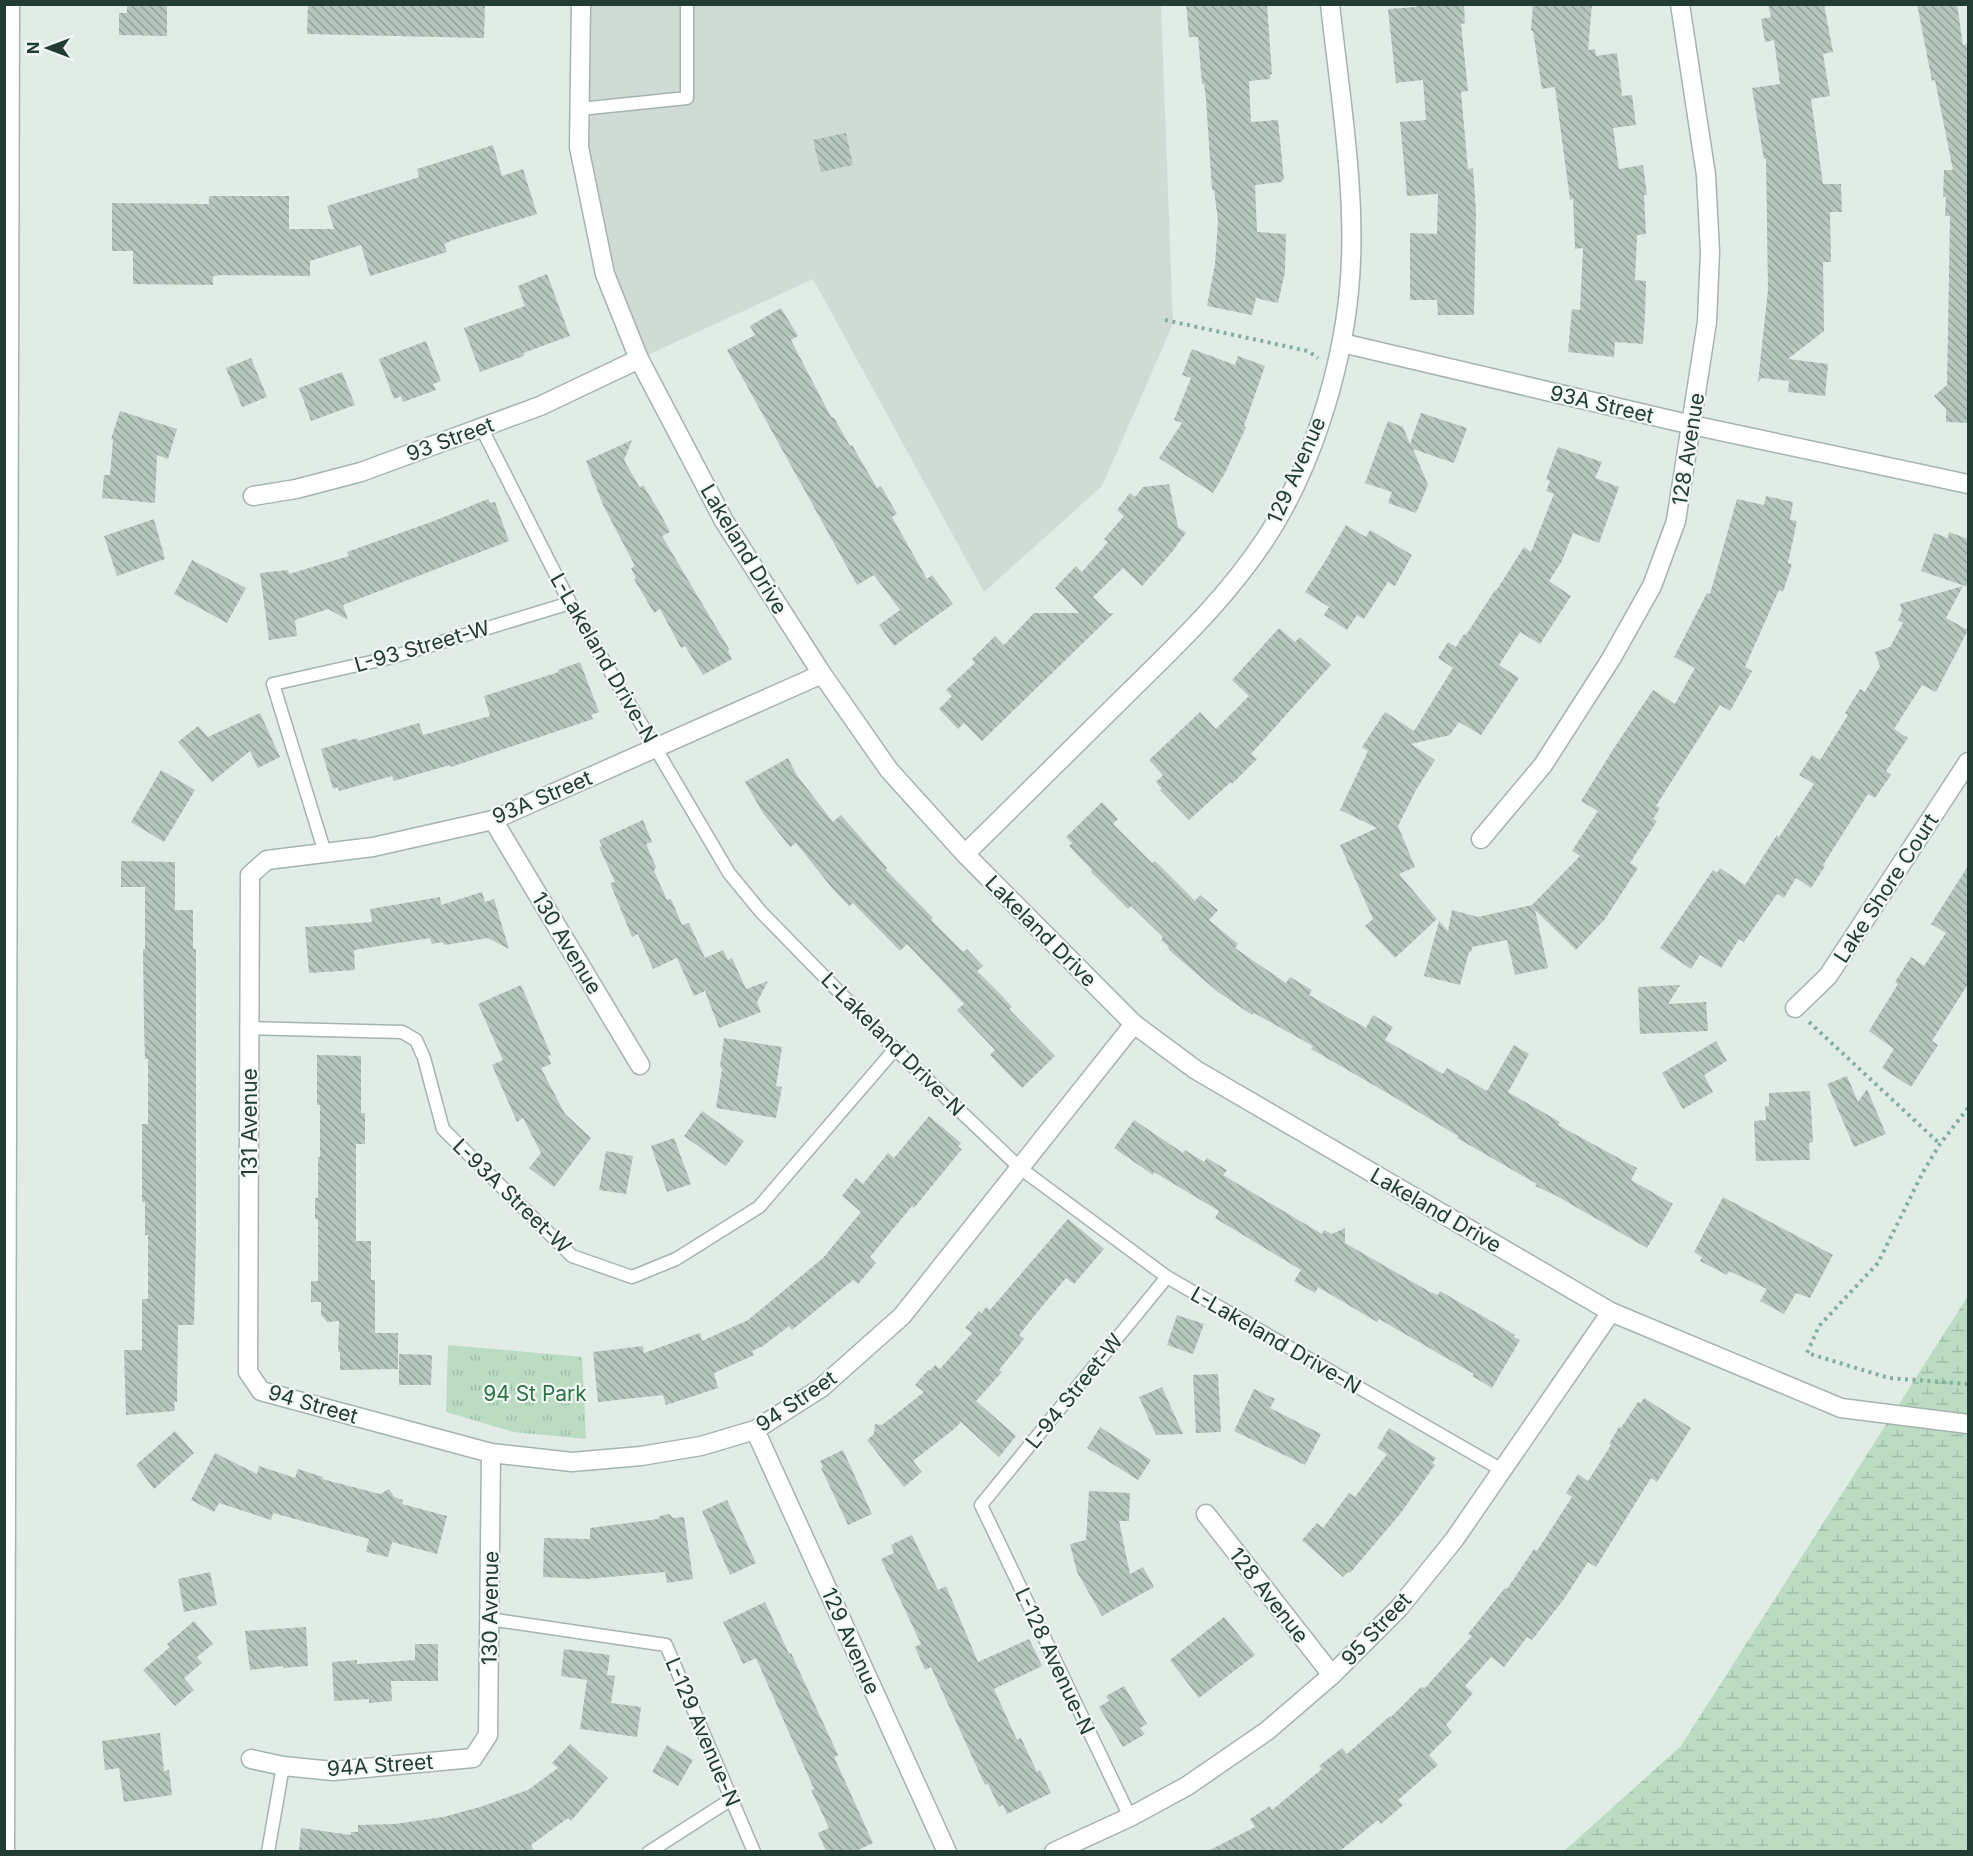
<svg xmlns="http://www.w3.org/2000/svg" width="1973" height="1856" font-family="Inter,sans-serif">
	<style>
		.built { fill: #d0dbd5 }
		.wetland { fill: url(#wetland-marsh) }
		.park { fill: url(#park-tufts) }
		.building { fill: url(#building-back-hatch) }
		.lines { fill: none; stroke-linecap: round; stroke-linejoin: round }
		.service-casing { stroke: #a4b4ae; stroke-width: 15 }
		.minor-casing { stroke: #a4b4ae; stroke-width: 21 }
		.tertiary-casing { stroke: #a4b4ae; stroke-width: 21 }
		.secondary-casing { stroke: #a0b7ae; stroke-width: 21 }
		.path { stroke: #82af9e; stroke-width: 4; stroke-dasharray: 3 4.5; stroke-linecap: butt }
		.service { stroke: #fff; stroke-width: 12 }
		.minor { stroke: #fff; stroke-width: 18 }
		.tertiary { stroke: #fff; stroke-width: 18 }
		.secondary { stroke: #fff; stroke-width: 18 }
		.labels { text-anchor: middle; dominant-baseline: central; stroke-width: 4.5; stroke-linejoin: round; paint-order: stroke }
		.street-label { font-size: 21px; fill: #223c34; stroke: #f2f8f5 }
		.park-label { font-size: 21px; fill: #2d7244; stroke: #f2f8f5 }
	</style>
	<defs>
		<pattern id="wetland-marsh" width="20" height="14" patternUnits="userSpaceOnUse" patternTransform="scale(1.5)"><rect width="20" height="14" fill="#bbdcc2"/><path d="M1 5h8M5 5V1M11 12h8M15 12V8" fill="none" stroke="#a0bea7"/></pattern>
		<pattern id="park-tufts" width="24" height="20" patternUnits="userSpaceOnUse" patternTransform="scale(1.5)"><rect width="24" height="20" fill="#bbdcc2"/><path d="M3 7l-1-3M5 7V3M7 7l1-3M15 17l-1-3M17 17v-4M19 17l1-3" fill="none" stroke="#a0bea7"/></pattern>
		<pattern id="building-back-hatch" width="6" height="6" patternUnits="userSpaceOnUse" patternTransform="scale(1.5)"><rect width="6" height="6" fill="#b7c6bf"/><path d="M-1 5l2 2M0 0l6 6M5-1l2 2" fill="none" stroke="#94a29c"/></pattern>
	</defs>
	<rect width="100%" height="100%" fill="#e1ece7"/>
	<polygon class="built" points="581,5 1161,5 1173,324 1102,486 984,592 813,279 639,359 579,147"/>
	<polygon class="wetland" points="1968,1296 1968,1851 1563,1852 1681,1746"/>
	<polygon class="park" points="448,1345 582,1357 586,1439 513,1432 446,1412"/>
	<g class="building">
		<polygon points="127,4 167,4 167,36 119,35 119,13 127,13"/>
		<polygon points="308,4 485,4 484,38 307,34"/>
		<polygon points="1186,4 1267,4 1272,74 1270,75 1270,79 1249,81 1251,122 1278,120 1284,180 1282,180 1282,182 1255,185 1257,232 1286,234 1285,272 1278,303 1256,298 1252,315 1207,306 1215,264 1218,221 1214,190 1212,190 1206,99 1204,84 1202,84 1198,37 1189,37"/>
		<polygon points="1416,4 1464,4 1465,23 1461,24 1468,91 1461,92 1468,169 1473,168 1476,213 1474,315 1438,315 1437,300 1410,300 1410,233 1437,234 1438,194 1407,196 1400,122 1426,120 1423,80 1396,83 1388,9 1416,7"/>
		<polygon points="1533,4 1592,4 1588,50 1595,49 1596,56 1617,53 1622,96 1632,95 1636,125 1613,128 1619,169 1643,165 1647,195 1644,195 1646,234 1637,235 1635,280 1646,281 1645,315 1643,344 1615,342 1614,357 1568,352 1572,309 1580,310 1583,248 1575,249 1573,199 1570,200 1555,87 1542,89 1533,31 1531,31"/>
		<polygon points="1768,4 1824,4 1833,52 1823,54 1830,96 1811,99 1823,184 1841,184 1842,212 1830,212 1831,262 1823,262 1824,331 1788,359 1828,364 1825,396 1788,392 1789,381 1762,378 1758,382 1768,290 1766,159 1764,159 1752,88 1780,84 1774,40 1765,42 1761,19 1771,17"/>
		<polygon points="1917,4 1957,4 1963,45 1968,44 1968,423 1946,422 1946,409 1934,396 1947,385 1950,216 1945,216 1946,197 1943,197 1944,170 1953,170 1935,80 1932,81"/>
		<polygon points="846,133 853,165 821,172 813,140"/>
		<polygon points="493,145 502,176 523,169 537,214 453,240 444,244 447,252 370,276 361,245 310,261 310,276 221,275 213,276 213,285 133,284 133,251 112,251 112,203 209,204 209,196 289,196 289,229 334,229 327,206 410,180 419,177 417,169"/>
		<polygon points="547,274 570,336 523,353 524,356 480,372 464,328 525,306 518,286"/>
		<polygon points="781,308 798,336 791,340 831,417 834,418 850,446 852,445 877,488 881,486 897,514 892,517 927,579 932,575 953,604 894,646 879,625 900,610 874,575 857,585 727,350 755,335 750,326"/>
		<polygon points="426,341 441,381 433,384 436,390 403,402 401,396 394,399 379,359"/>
		<polygon points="1192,349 1235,365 1238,356 1265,366 1244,426 1246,427 1225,473 1213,493 1159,458 1182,423 1174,420 1191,378 1182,375"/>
		<polygon points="251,358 267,397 242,407 226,368"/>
		<polygon points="342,372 355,405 311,421 299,388"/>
		<polygon points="120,411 177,429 168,459 157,455 155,503 102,498 104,475 110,475 113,440 111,439"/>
		<polygon points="1421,413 1467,428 1454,463 1413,449 1428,485 1416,513 1388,503 1392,492 1365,483 1388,421 1403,427 1410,444"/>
		<polygon points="632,440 624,460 640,488 643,485 659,511 670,532 662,536 729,649 728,652 732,659 703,675 685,646 681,648 660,609 654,613 634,579 636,578 631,568 635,566 604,507 586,461"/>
		<polygon points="1558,447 1602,462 1595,478 1619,487 1599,543 1573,533 1562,561 1549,581 1571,596 1540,644 1520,632 1499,665 1519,678 1481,735 1459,722 1450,735 1411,744 1435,760 1416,790 1398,826 1415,867 1399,874 1437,919 1395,958 1365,926 1373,919 1340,845 1377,828 1340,810 1368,751 1362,747 1385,712 1414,731 1453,668 1438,658 1448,642 1456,647 1464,634 1466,635 1495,590 1496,591 1524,547 1531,552 1554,494 1546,491 1550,481 1546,479"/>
		<polygon points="1169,484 1178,527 1186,533 1172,552 1142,586 1123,568 1093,597 1109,613 1114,613 982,741 964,723 958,729 939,709 952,696 946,690 975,663 972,659 995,636 1004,645 1034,613 1079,613 1055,588 1076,566 1082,572 1108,542 1104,539 1124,516 1117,510 1130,493 1135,497 1143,487"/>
		<polygon points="1766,496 1793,502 1790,520 1797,521 1788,563 1792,564 1783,592 1779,590 1745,667 1752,671 1730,711 1720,705 1656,806 1660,808 1653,819 1657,821 1630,863 1638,868 1605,919 1576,950 1535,910 1548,968 1515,975 1507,940 1472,947 1471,952 1469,952 1460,985 1424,976 1439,921 1448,931 1452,910 1478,917 1532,905 1580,856 1572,851 1598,811 1581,801 1614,748 1653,690 1675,704 1695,668 1674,657 1707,593 1710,594 1737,499 1764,505"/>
		<polygon points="488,499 490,503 495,502 509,541 343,605 348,620 328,609 295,620 297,636 269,640 260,573 288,570 289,574 349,556 347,552 434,521"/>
		<polygon points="154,519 165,559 117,576 104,536"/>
		<polygon points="1346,525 1366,537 1370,530 1412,555 1395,586 1388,582 1364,619 1357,615 1347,630 1324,615 1329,607 1305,592 1331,552 1330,552"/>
		<polygon points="1949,532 1968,539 1968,587 1921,571 1934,533 1948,538"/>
		<polygon points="192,560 246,588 227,623 174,594"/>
		<polygon points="1963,586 1946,618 1968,630 1936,692 1922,685 1894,729 1908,738 1886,771 1891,775 1875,798 1868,794 1823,865 1825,866 1811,888 1796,878 1784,898 1777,894 1744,942 1739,939 1721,968 1700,955 1691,969 1660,948 1713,870 1717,873 1720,868 1745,885 1777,835 1779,837 1814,784 1799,775 1812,755 1820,760 1848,715 1845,713 1860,689 1865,692 1880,666 1875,652 1890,647 1903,623 1898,620 1902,611 1900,604"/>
		<polygon points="1279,628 1295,642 1300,637 1331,665 1251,754 1257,759 1232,784 1231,782 1189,820 1160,790 1162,789 1156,782 1163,775 1149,760 1200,712 1216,729 1249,696 1232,680"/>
		<polygon points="580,662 599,712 591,715 593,719 451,767 450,765 394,781 392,776 339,791 338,787 333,789 321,749 357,738 358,741 419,723 423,735 490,716 484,696 559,672 558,670"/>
		<polygon points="260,713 280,757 258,768 250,751 212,782 178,742 198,726 208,737"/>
		<polygon points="788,758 796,774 833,822 841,815 887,868 886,870 933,918 931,920 963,952 967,949 983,966 977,971 1002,996 1012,1007 1009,1009 1055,1056 1022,1088 990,1055 995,1050 957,1010 964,1004 907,944 900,951 853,903 849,906 832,888 796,843 790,847 763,813 745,782"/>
		<polygon points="161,770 195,790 164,842 131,822"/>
		<polygon points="1102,802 1118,819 1113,824 1152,863 1155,861 1195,901 1200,895 1218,910 1209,920 1238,944 1235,948 1286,983 1290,977 1312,990 1309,995 1366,1028 1373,1015 1393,1027 1385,1040 1443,1074 1447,1068 1487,1091 1514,1045 1529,1054 1508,1092 1560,1122 1558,1125 1637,1168 1631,1180 1673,1204 1647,1248 1555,1195 1535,1186 1537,1184 1457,1138 1458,1136 1389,1094 1311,1049 1313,1046 1254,1013 1252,1015 1218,992 1169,950 1168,946 1161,940 1163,937 1131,906 1128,909 1091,872 1092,870 1069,846 1072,843 1066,837"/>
		<polygon points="643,820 652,842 646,844 656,867 654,871 667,900 671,899 682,925 689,923 705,958 723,950 728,960 732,958 746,989 768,981 757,1002 761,1012 719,1028 705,991 694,996 677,958 653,969 638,934 632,937 610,883 615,882 599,847 602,846 599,840"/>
		<polygon points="121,861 175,862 175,910 193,910 193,949 196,949 196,1235 194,1325 178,1325 177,1402 174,1402 175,1411 126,1415 124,1350 142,1350 142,1299 148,1299 148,1235 145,1235 145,1202 142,1202 142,1124 148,1124 148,1059 145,1059 144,1025 143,949 145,949 145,887 121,887"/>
		<polygon points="1968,866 1968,984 1932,1041 1938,1045 1911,1087 1882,1068 1894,1049 1869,1031 1898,984 1895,982 1911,957 1924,966 1946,933 1931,924"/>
		<polygon points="482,892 485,902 494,899 509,949 488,938 445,945 442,942 432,944 430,938 354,950 355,970 309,973 305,927 372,922 370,909 440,897 441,905"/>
		<polygon points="521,985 551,1055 548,1056 551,1064 541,1068 565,1114 591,1138 554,1187 529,1168 541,1153 523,1118 517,1122 492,1065 503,1060 478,1004"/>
		<polygon points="1680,985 1668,1004 1706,1002 1708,1031 1640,1034 1638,987"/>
		<polygon points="724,1038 782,1047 776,1086 782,1087 776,1118 716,1108 722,1069 720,1066"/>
		<polygon points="1716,1041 1727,1061 1704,1075 1713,1092 1683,1109 1662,1073"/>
		<polygon points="317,1055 361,1056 361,1113 365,1113 365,1144 356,1144 356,1241 371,1241 371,1280 375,1280 375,1333 398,1333 398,1369 340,1370 340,1352 338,1352 339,1321 327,1322 321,1315 321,1302 311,1302 311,1281 318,1281 318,1219 315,1219 315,1198 318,1198 318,1157 320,1157 320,1105 317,1105"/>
		<polygon points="1847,1076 1858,1102 1867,1089 1886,1134 1854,1147 1827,1084"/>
		<polygon points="1810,1091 1813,1142 1809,1143 1810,1160 1756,1161 1754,1121 1766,1120 1765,1106 1769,1106 1769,1093"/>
		<polygon points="702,1111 744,1141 726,1166 684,1136"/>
		<polygon points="929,1116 961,1143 958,1147 962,1149 914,1208 912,1206 870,1257 876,1263 858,1284 853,1280 792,1330 789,1326 763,1346 752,1351 754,1355 714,1373 718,1388 666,1405 663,1395 598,1402 593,1352 643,1346 644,1353 700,1333 702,1341 748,1320 823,1258 861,1212 842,1196 856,1178 863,1184 888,1153 894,1158"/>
		<polygon points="1134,1120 1183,1153 1185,1150 1204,1162 1207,1158 1227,1170 1223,1175 1322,1234 1324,1230 1332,1234 1345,1228 1345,1243 1430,1292 1438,1295 1440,1291 1515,1335 1514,1337 1520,1340 1492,1388 1472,1376 1474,1374 1379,1319 1377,1322 1318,1287 1315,1293 1294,1281 1301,1270 1215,1218 1219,1211 1154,1172 1153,1175 1114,1148"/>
		<polygon points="674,1138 691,1184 667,1192 651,1146"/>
		<polygon points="606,1151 633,1156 626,1194 599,1190"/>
		<polygon points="1723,1197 1833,1255 1810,1298 1796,1293 1784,1314 1760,1301 1767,1289 1729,1271 1727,1275 1700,1261 1702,1257 1694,1252"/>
		<polygon points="1068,1219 1104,1249 1074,1284 1066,1278 1044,1304 1019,1335 1024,1339 999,1370 1002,1372 976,1401 1016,1436 999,1457 961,1422 954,1429 913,1461 922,1472 904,1487 867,1440 874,1434 875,1424 882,1425 924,1392 915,1385 928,1370 930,1371 935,1365 940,1369 972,1333 965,1328 979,1311 981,1314 986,1307 990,1310"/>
		<polygon points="1177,1315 1204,1324 1193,1354 1167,1345"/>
		<polygon points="399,1354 432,1355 431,1385 399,1385"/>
		<polygon points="1218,1374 1221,1432 1196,1433 1193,1375"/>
		<polygon points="1162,1387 1183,1434 1156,1435 1139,1397"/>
		<polygon points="1254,1389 1275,1399 1270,1408 1321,1434 1305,1465 1234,1431"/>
		<polygon points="1644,1398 1691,1428 1657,1482 1651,1478 1596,1567 1588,1562 1564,1599 1532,1640 1527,1637 1504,1667 1491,1657 1465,1686 1473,1693 1446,1725 1452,1732 1429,1755 1438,1765 1398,1800 1403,1805 1381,1824 1378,1820 1340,1851 1208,1851 1255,1827 1250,1819 1270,1806 1272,1810 1322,1769 1319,1766 1342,1748 1347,1754 1390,1716 1391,1717 1421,1687 1425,1688 1472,1636 1468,1634 1505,1588 1507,1589 1534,1549 1537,1551 1572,1497 1566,1493 1578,1474 1588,1481 1611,1445 1609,1444 1619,1427 1621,1428 1638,1402 1641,1403"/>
		<polygon points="1100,1427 1151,1460 1138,1480 1087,1448"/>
		<polygon points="1389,1428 1436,1458 1432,1463 1435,1465 1400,1514 1350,1573 1348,1572 1343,1577 1302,1540 1317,1523 1323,1528 1349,1493 1355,1497 1387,1454 1377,1448"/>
		<polygon points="175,1431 194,1453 154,1489 136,1465"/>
		<polygon points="843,1450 872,1514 848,1525 821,1468 823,1467 820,1461"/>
		<polygon points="215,1453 257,1474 259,1466 295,1478 298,1469 323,1477 322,1479 380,1494 389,1489 394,1497 403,1500 402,1504 447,1516 437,1554 392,1542 388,1557 366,1552 369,1539 273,1513 271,1520 219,1503 214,1512 191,1500"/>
		<polygon points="1089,1491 1130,1493 1129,1521 1119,1521 1130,1574 1143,1567 1154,1587 1102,1616 1077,1572 1070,1544 1086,1540"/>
		<polygon points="727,1500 756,1563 730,1575 702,1511"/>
		<polygon points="669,1514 673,1518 684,1517 693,1579 667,1583 665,1572 587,1579 543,1577 544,1538 590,1539 590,1528 658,1519 660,1516"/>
		<polygon points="912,1535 938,1590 946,1586 978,1662 1029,1639 1042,1666 994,1689 1017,1740 1021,1738 1037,1772 1040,1770 1051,1793 1007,1814 1003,1805 999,1807 988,1784 985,1785 931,1667 925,1670 915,1647 921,1644 881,1559 894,1553 891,1545"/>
		<polygon points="210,1572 217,1605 184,1612 178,1579"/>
		<polygon points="765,1602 789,1654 791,1653 838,1755 834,1757 873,1843 856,1851 826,1851 818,1833 829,1828 811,1790 814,1789 756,1658 743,1664 723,1622"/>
		<polygon points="1224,1617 1255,1655 1199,1698 1170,1660"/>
		<polygon points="194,1621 213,1644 197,1657 202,1663 184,1678 194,1690 175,1706 143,1670 170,1647 167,1644"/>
		<polygon points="306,1627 308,1666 283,1668 283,1666 250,1670 245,1631"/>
		<polygon points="415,1644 438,1644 438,1681 391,1681 392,1701 369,1703 369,1699 334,1701 332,1662 357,1660 357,1664 415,1660"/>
		<polygon points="564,1649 610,1655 607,1675 615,1676 611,1703 641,1707 637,1737 580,1729 587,1680 561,1676"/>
		<polygon points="1124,1686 1147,1724 1140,1728 1145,1734 1123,1747 1099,1707 1109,1701 1106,1696"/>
		<polygon points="160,1733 164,1771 169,1770 172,1795 124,1802 119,1768 105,1770 102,1741"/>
		<polygon points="570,1744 608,1778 571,1821 568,1818 531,1845 534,1851 299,1851 301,1828 351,1835 351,1832 358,1832 358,1825 395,1824 443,1817 480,1807 528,1790 558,1768 552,1763"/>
		<polygon points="667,1745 693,1760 678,1786 652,1772"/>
	</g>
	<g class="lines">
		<g class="service-casing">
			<g id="service">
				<polyline points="580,109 687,98 687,4"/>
				<polyline points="481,427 570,603 729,873 761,912 895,1049 1020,1168 1167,1277 1502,1470"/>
				<polyline points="325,853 273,684 389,658 570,603"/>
				<polyline points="249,1028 402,1032 416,1040 424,1058 443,1129 572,1256 632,1277 676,1259 759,1207 895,1049"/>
				<polyline points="489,1619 666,1645 754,1852"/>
				<polyline points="1130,1817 981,1505 1167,1277"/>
				<polyline points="268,1852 283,1766"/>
				<polyline points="649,1852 730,1800"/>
			</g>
		</g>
		<g class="minor-casing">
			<g id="minor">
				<polyline points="1342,343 1692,425 1968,484"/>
				<polyline points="253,496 296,489 361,472 540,406 639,359"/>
				<polyline points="822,674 493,820 373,847 267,860 250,875 248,1372 261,1391 491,1453 572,1462 641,1456 701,1446 755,1430 821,1388 902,1316 1134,1024"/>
				<polyline points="493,820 640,1065"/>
				<polyline points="1481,839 1543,765 1611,659 1652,586 1676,521 1707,322 1710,252 1706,175 1680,4"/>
				<path d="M965,854C1020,799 1076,745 1131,690C1180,642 1228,596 1266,538C1311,469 1341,373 1349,291C1358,199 1340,96 1330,4"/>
				<polyline points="1795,1008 1828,976 1968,762"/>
				<polyline points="755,1430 947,1852"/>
				<polyline points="1206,1514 1332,1675"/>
				<polyline points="251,1759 283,1766 333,1771 473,1758 488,1735 491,1453"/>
				<polyline points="1054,1852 1130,1817 1187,1786 1267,1731 1332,1675 1399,1608 1454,1540 1611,1312"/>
			</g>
		</g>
		<g class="tertiary-casing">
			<polyline id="tertiary" points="581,4 579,147 605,274 639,359 724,521 822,674 889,770 965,854 1134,1024 1196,1070 1611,1312 1841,1408 1968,1424"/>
		</g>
		<g class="secondary-casing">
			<polyline id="secondary" points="5,1852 10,4"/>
		</g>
		<g class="path">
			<polyline points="1165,320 1308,351 1318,358"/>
			<polyline points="1809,1022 1940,1144"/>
			<polyline points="1968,1108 1940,1144 1923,1172 1878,1263 1819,1326 1807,1353 1889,1378 1968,1384"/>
		</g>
		<use href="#service" class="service"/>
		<use href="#minor" class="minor"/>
		<use href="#tertiary" class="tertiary"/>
		<use href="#secondary" class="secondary"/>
	</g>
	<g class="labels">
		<g class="street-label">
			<text transform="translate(1602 404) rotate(13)">93A Street</text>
			<text transform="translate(450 439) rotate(-20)">93 Street</text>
			<text transform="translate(1688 449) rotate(-81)">128 Avenue</text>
			<text transform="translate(1296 470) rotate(-66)">129 Avenue</text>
			<text transform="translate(744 549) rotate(59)">Lakeland Drive</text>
			<text transform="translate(422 646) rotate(-16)">L-93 Street-W</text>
			<text transform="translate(604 658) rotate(60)">L-Lakeland Drive-N</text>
			<text transform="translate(542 797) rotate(-23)">93A Street</text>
			<text transform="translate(1886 888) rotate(-57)">Lake Shore Court</text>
			<text transform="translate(1041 931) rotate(45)">Lakeland Drive</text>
			<text transform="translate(567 943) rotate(59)">130 Avenue</text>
			<text transform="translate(893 1044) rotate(45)">L-Lakeland Drive-N</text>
			<text transform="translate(249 1123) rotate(-90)">131 Avenue</text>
			<text transform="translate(512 1196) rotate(44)">L-93A Street-W</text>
			<text transform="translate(1436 1210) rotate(30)">Lakeland Drive</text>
			<text transform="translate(1276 1340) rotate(30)">L-Lakeland Drive-N</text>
			<text transform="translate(1074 1391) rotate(-51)">L-94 Street-W</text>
			<text transform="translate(796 1401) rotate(-34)">94 Street</text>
			<text transform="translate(313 1404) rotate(16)">94 Street</text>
			<text transform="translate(1269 1595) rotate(52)">128 Avenue</text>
			<text transform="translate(490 1608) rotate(-89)">130 Avenue</text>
			<text transform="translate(1376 1629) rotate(-47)">95 Street</text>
			<text transform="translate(851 1641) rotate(66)">129 Avenue</text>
			<text transform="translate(1055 1661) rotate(65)">L-128 Avenue-N</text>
			<text transform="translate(703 1732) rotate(67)">L-129 Avenue-N</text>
			<text transform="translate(380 1765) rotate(-4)">94A Street</text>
		</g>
		<g class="park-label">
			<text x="535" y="1393">94 St Park</text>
		</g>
	</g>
	<rect width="1973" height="1856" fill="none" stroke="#223c34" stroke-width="12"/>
	<g transform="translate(48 48) rotate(270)" stroke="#f2f8f5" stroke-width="4.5" paint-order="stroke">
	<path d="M0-4.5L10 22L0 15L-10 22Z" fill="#223c34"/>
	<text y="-9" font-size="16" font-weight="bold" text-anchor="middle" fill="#223c34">N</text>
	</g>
</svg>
